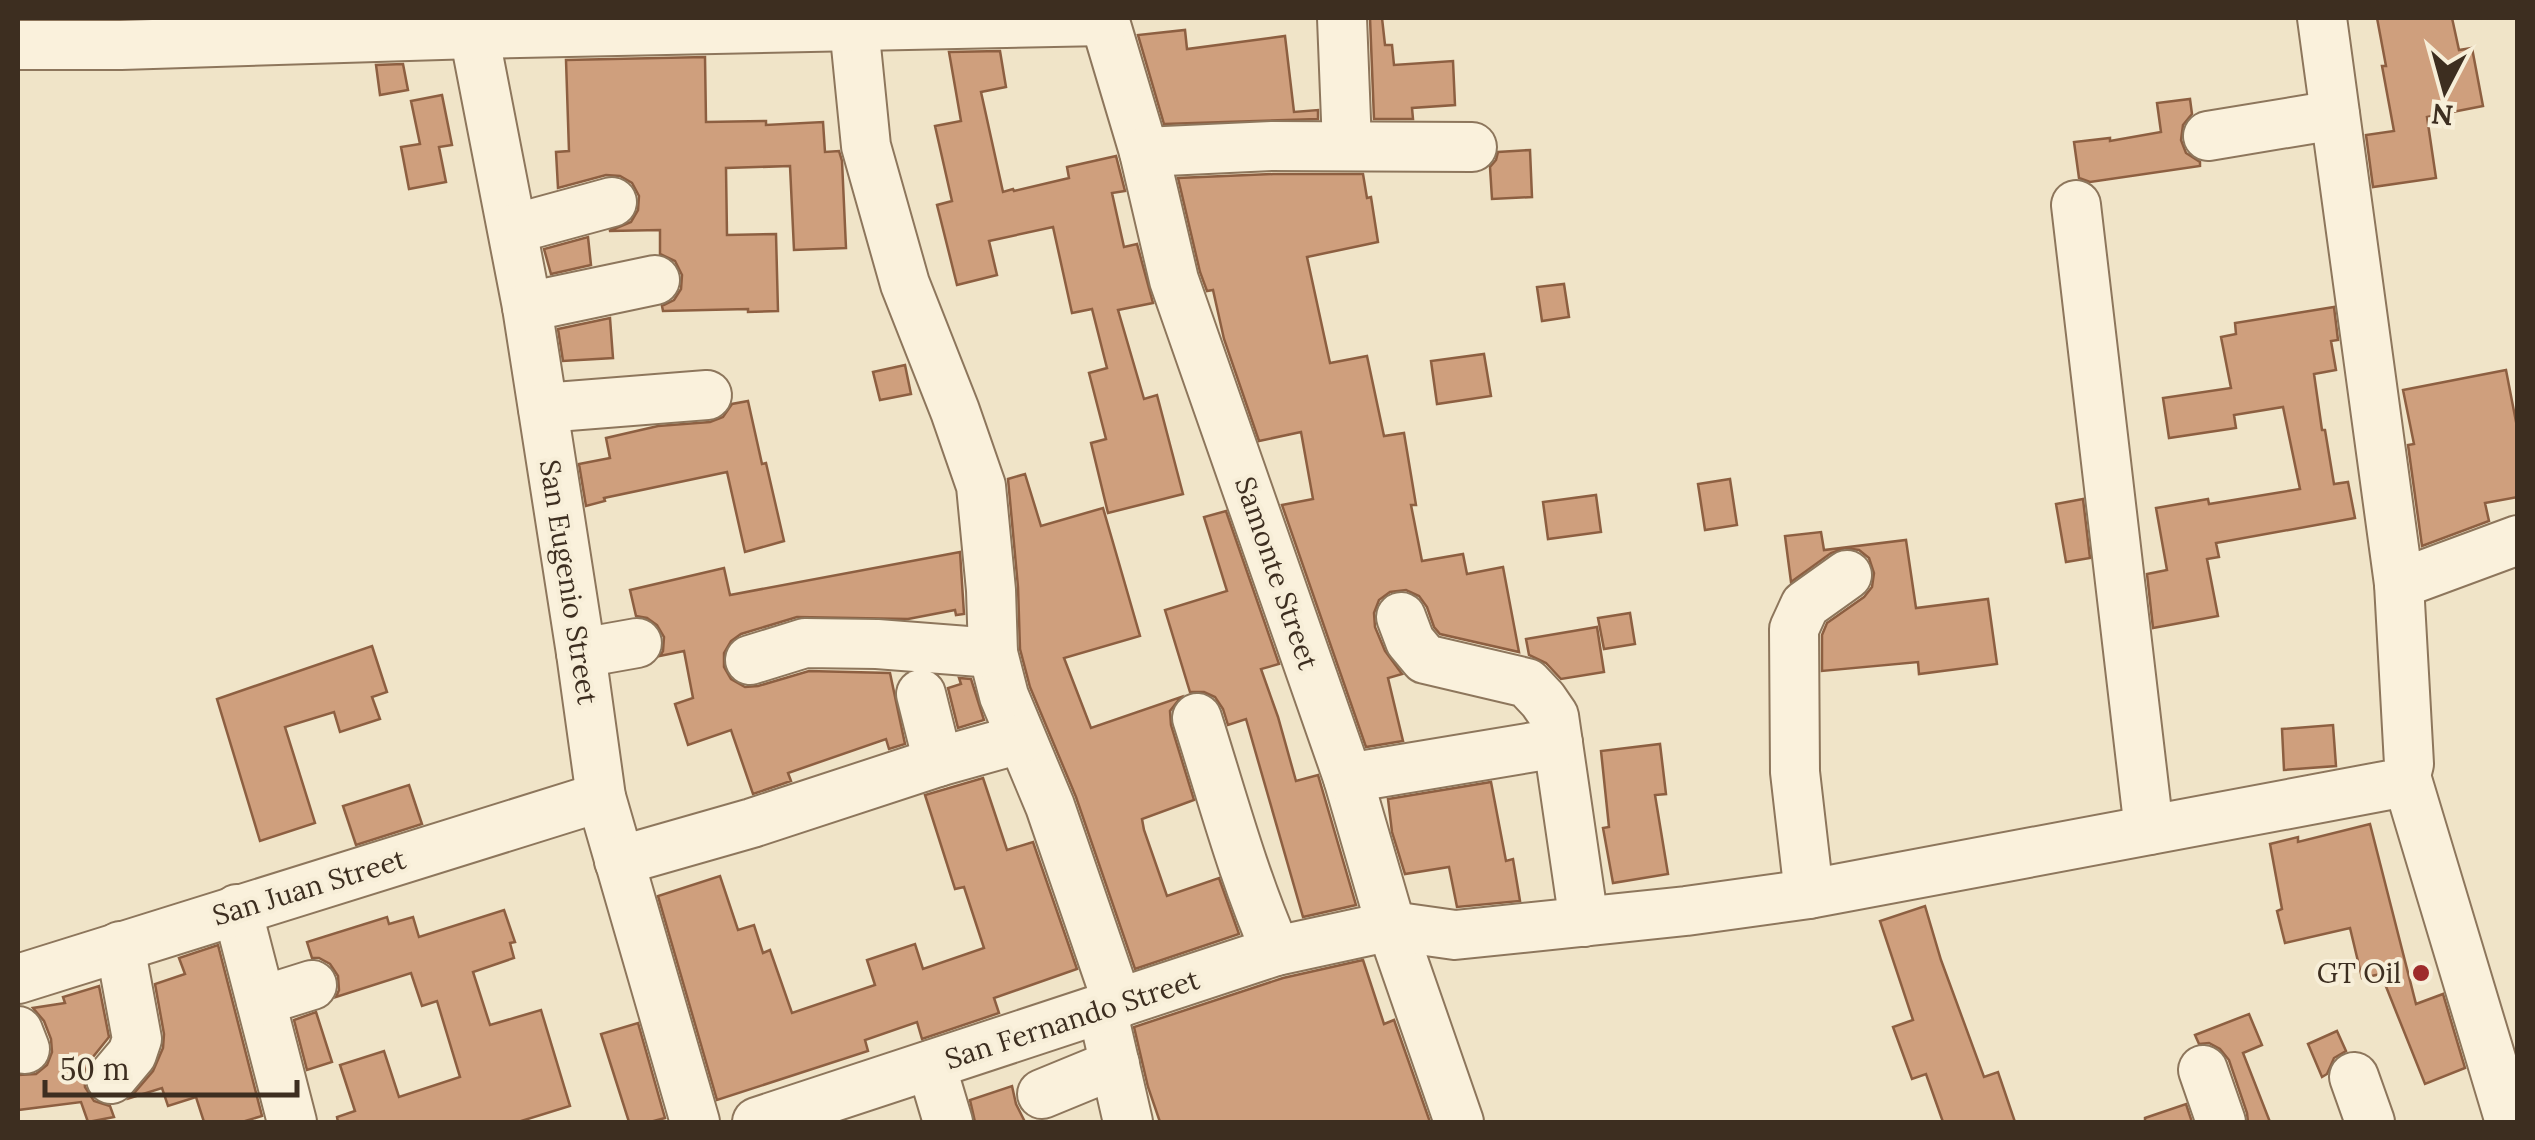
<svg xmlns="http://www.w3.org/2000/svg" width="2535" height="1140" font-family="Lora,serif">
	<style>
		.building { fill: #cf9f7d; stroke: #8d5f41; stroke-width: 2.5 }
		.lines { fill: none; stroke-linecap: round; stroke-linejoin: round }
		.minor-casing { stroke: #8d765c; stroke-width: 52 }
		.minor { stroke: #faf1dc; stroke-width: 48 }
		.poi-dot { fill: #9e2a2b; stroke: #f7eed8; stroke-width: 4 }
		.labels { text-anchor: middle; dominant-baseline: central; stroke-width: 8; stroke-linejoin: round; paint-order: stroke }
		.street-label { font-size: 28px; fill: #3d2e20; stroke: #f7eed8 }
		.poi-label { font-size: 28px; fill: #3d2e20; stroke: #f7eed8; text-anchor: end }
	</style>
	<rect width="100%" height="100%" fill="#f0e4c8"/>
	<g class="building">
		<polygon points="1370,18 1382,18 1385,45 1392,45 1394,65 1453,61 1455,105 1412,108 1413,119 1374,119"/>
		<polygon points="2377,18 2452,18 2459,50 2472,48 2483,106 2427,117 2436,178 2373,187 2366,135 2394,131 2382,66 2386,66"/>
		<polygon points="1185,30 1187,49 1285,36 1294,112 1318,110 1318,119 1164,124 1138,35"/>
		<polygon points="1000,51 1006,87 981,92 1003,192 1013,189 1014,191 1069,178 1067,167 1116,156 1125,191 1112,193 1124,247 1137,244 1153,303 1118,310 1144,399 1157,395 1183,494 1108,513 1091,443 1106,439 1089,373 1107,368 1092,309 1072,313 1053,227 989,241 997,275 957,285 937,205 952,201 935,126 961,121 949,52"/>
		<polygon points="705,57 706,122 766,121 766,125 823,122 825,152 839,151 842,161 846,248 794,250 790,166 726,168 727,235 776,234 778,311 748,312 748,309 663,311 662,306 674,300 681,289 682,275 675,261 660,254 660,230 609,231 631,222 638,210 639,196 632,183 620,176 606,175 558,188 556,152 569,151 566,60"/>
		<polygon points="403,64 408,90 380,95 376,65"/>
		<polygon points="442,95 452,145 439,147 446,182 409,189 401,147 420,144 411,101"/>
		<polygon points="2190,99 2192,114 2183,125 2181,140 2186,153 2200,162 2200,166 2090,182 2079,178 2074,142 2110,138 2110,141 2161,132 2157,103"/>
		<polygon points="1530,150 1532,197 1492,199 1490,167 1496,160 1498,152"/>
		<polygon points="1273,174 1363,174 1367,198 1371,197 1378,242 1307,257 1330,363 1367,356 1384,436 1404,433 1416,505 1411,505 1422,561 1463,554 1467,574 1503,567 1519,652 1440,634 1434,627 1427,607 1419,596 1406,590 1390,592 1379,600 1374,613 1375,627 1385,651 1402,674 1388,678 1403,741 1366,747 1282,505 1313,499 1301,432 1259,441 1224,339 1213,290 1207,291 1200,272 1178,178"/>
		<polygon points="588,237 591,265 551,274 544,249"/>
		<polygon points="1564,284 1569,317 1542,321 1537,287"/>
		<polygon points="2334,307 2338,340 2331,341 2336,370 2314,374 2322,430 2325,430 2334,484 2348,482 2355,518 2216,543 2219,557 2207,559 2218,616 2153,628 2147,574 2167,570 2156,508 2208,499 2209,504 2300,489 2283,407 2234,415 2236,428 2169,438 2163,398 2231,388 2221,337 2236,334 2235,323"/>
		<polygon points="610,318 613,358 563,361 558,329"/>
		<polygon points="1484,354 1491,396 1437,404 1431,361"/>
		<polygon points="905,365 911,394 880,400 873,372"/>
		<polygon points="2506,370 2518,432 2518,497 2485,503 2489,521 2422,546 2408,445 2414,444 2403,390"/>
		<polygon points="748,401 762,464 766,463 784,541 745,552 727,472 604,498 605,501 586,506 579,464 610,458 606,438 658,426 710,422 723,417 732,404"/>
		<polygon points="1025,474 1041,526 1103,508 1140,636 1064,658 1091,728 1181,697 1170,711 1171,725 1194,800 1142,819 1144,830 1167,896 1219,878 1239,934 1135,969 1076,797 1030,687 1020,649 1018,587 1008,479"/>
		<polygon points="1730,479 1737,525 1705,530 1698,484"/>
		<polygon points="1596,495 1601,532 1548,539 1543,502"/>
		<polygon points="2083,499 2090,558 2066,562 2056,504"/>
		<polygon points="1226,511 1279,664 1261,669 1278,717 1296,781 1318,775 1356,905 1303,917 1246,719 1228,725 1223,709 1215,697 1204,692 1190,692 1165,610 1227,591 1204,517"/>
		<polygon points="1821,532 1824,550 1906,540 1916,608 1988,599 1997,664 1919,674 1918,662 1822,671 1822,635 1827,623 1864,597 1872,587 1874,573 1869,558 1859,550 1845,548 1831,553 1791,582 1785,536"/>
		<polygon points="960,552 964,614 956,615 955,610 908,619 797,617 741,634 731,641 724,653 724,667 731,679 745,687 758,686 809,671 890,673 905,744 889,749 886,739 788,773 791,781 753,794 731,730 688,745 675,704 693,698 684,651 660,656 663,651 664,637 657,625 647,618 636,616 630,590 724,568 730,595"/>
		<polygon points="1630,613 1635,644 1604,649 1598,618"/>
		<polygon points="1597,627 1604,672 1561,679 1546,663 1529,655 1526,639"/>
		<polygon points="372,646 387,692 372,697 380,719 340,732 334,712 285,727 315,823 260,841 217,699"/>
		<polygon points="959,678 971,679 984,720 958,728 948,688 961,684"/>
		<polygon points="2333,725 2336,766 2284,770 2282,729"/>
		<polygon points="1660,744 1666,794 1655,795 1668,874 1613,883 1603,828 1609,827 1601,751"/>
		<polygon points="983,778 1007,850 1033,842 1077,969 994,998 999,1013 922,1039 917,1022 865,1040 868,1051 717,1100 658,896 720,876 738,930 754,925 763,953 770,950 792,1013 875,985 867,960 915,944 923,969 984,948 964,887 955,889 925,795"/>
		<polygon points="1491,782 1506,861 1513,859 1520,901 1457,907 1449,867 1405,874 1392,832 1388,799"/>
		<polygon points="409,785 422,824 356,845 343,806"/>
		<polygon points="2370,824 2416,1004 2443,994 2465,1068 2425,1084 2381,974 2362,978 2350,928 2285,943 2277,911 2282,909 2270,844 2298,837 2298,842"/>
		<polygon points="1925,906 1941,960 1984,1077 1998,1072 2015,1122 1943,1122 1926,1074 1912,1079 1893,1027 1913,1020 1880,921"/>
		<polygon points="504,910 515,942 510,943 514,958 473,972 490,1025 541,1010 570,1106 518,1122 338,1122 337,1117 355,1111 340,1065 384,1051 399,1097 460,1077 437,1001 422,1006 411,973 336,997 339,990 338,976 330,964 319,958 312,958 307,942 387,917 389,924 413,917 419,937"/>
		<polygon points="218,945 262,1116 242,1122 204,1122 196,1097 168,1106 162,1088 130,1098 153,1071 163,1048 164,1034 155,984 185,974 179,958"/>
		<polygon points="1363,960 1384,1024 1394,1020 1430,1122 1160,1122 1148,1087 1134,1027 1283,978"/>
		<polygon points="99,986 109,1037 89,1062 84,1075 85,1087 94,1101 110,1106 114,1117 88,1122 81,1102 18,1110 18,1075 36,1074 47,1065 52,1052 51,1039 44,1021 33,1008 65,1003 63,997"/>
		<polygon points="316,1012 332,1062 307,1070 294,1020"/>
		<polygon points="2249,1014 2262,1045 2243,1053 2270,1122 2248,1122 2247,1113 2229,1060 2220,1049 2209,1043 2199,1044 2195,1035"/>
		<polygon points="638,1023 665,1118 650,1122 629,1122 601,1034"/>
		<polygon points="2337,1031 2346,1051 2334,1058 2327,1074 2322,1077 2308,1044"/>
		<polygon points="1012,1086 1016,1104 1025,1122 975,1122 970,1100"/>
		<polygon points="2186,1104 2192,1122 2145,1122 2145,1118"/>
	</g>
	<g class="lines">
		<g class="minor-casing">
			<g id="minor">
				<polyline points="1104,18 1144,152 1174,280 1348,778 1391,926 1459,1122"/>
				<polyline points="1342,18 1347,145"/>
				<polyline points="2322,18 2399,584"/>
				<polyline points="854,26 866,146 905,284 955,411 981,486 991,590 993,653 1004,696 1050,806 1118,1004"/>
				<polyline points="474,34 527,307 581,653 601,797 695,1122"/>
				<polyline points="18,45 121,45 474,34 1105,21"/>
				<polyline points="2208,136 2335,115"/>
				<polyline points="1144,152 1272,146 1472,147"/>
				<polyline points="2076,205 2149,830"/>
				<polyline points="513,229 612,202"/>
				<polyline points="527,307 655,280"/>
				<polyline points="543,408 707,395"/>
				<polyline points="1401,617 1410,641 1425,659 1527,683 1543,700 1554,716 1584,922"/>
				<polyline points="581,653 637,643"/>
				<polyline points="750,660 805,643 877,644 993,653"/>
				<polyline points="921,694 938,762"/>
				<path d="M1197,718C1222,796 1243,876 1276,951"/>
				<polyline points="2406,776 2510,1122"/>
				<polyline points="1348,778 1558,743"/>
				<polyline points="619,861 752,823 938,762 1020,739"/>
				<polyline points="1809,894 1795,772 1794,629 1805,605 1847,575"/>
				<polyline points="237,909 292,1122"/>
				<polyline points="18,979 601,797"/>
				<polyline points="261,1001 312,985"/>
				<polyline points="1102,1009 1128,1122"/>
				<polyline points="18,1031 25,1049"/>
				<polyline points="931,1065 948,1122"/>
				<polyline points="2203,1070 2221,1122"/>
				<polyline points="2354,1077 2370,1122"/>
				<polyline points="111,1079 132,1054 137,1039 120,946"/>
				<polyline points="1042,1094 1115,1064"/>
				<polyline points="757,1122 1276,951 1391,926 1455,935 1686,911 1809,894 2395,784 2406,776 2409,764 2399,584 2518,540"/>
			</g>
		</g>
		<use href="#minor" class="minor"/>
	</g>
	<circle class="poi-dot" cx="2421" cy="973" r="10"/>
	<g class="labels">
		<g class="street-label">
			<text transform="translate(1277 573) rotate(71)">Samonte Street</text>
			<text transform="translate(569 582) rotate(81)">San Eugenio Street</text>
			<text transform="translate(309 887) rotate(-17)">San Juan Street</text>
			<text transform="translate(1072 1019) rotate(-18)">San Fernando Street</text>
		</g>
		<g class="poi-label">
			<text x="2401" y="973">GT Oil</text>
		</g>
	</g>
	<rect width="2535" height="1140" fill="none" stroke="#3d2e20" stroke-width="40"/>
	<g transform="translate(2445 90) rotate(186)" stroke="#f7eed8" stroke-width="8" paint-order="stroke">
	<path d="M0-8L18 38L0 25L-18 38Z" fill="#3d2e20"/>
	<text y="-15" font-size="28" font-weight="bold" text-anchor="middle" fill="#3d2e20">N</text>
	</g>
	<path d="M45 1080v15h252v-15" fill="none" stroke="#3d2e20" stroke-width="5"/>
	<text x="60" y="1080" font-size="30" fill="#3d2e20" stroke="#f7eed8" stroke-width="8" paint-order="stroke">50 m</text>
</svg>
